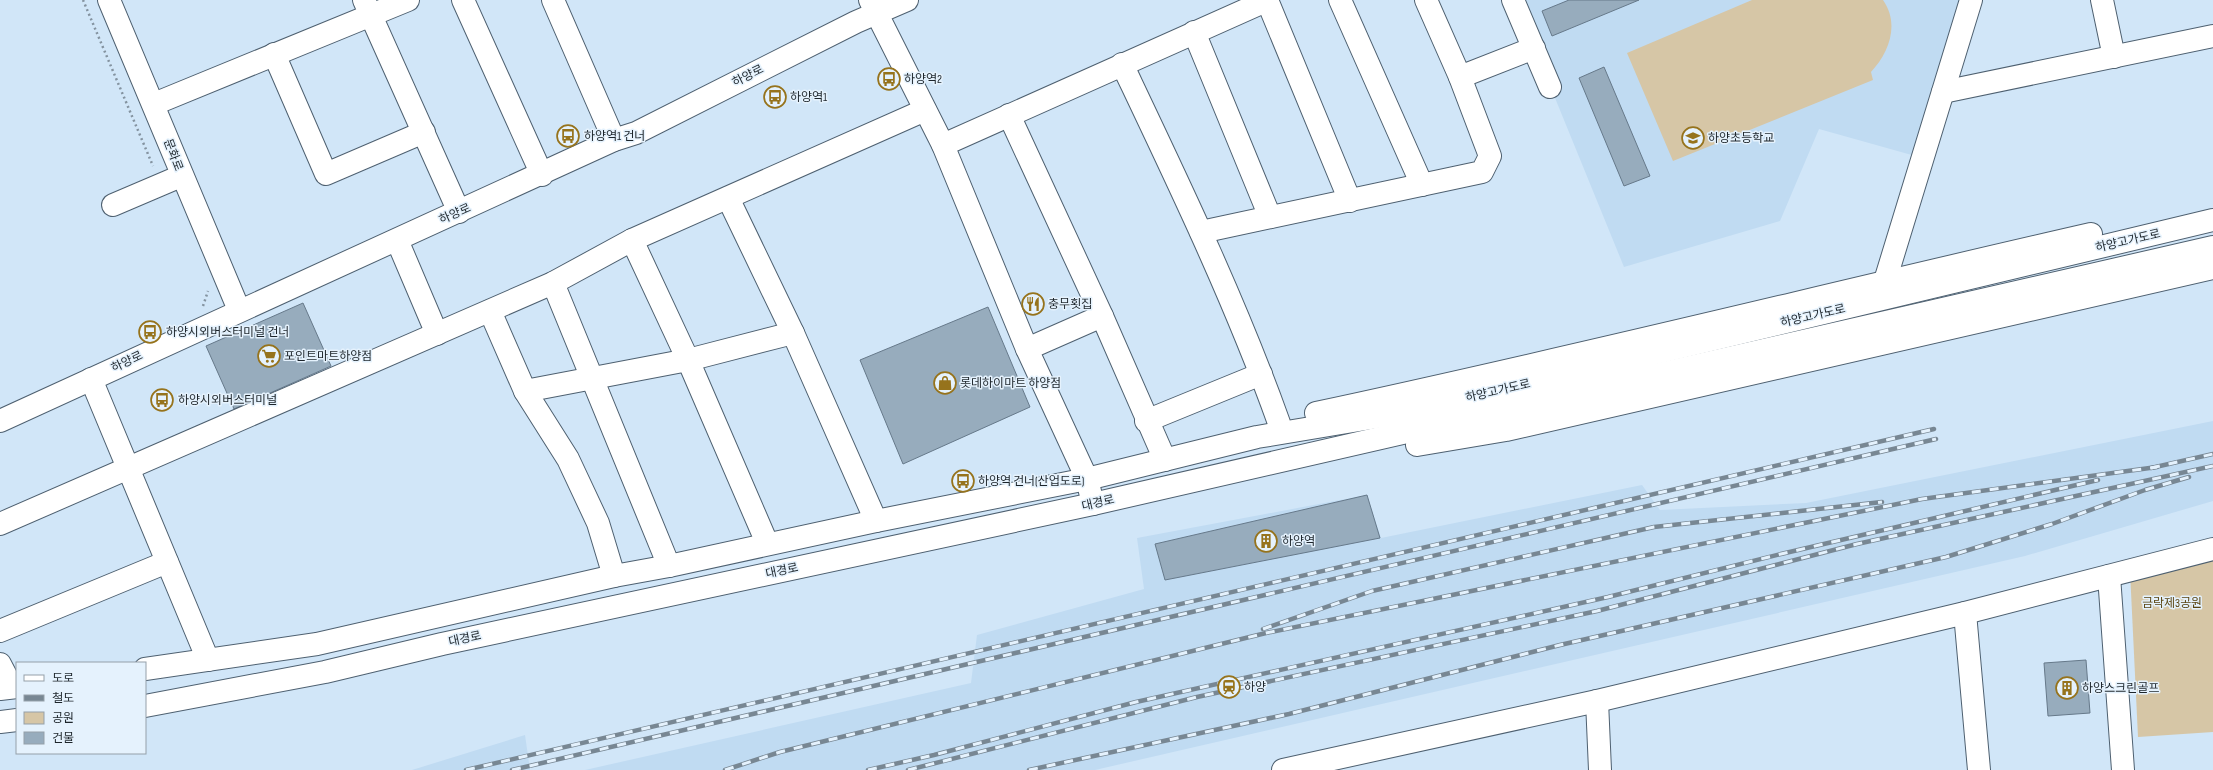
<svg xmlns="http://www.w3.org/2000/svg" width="2213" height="770" font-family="'Sofia Sans Condensed','Noto Sans KR',sans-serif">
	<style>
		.built { fill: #c0dbf2 }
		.green { fill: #d6c6a6 }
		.building { fill: #97acbd; stroke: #66798a }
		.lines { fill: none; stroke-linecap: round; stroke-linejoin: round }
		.minor-casing { stroke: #4e6070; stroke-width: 24 }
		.major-casing { stroke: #4e6070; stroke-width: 24 }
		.path { stroke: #8493a0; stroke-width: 2.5; stroke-dasharray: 2 3; stroke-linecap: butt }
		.minor { stroke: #fff; stroke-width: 22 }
		.major { stroke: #fff; stroke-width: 22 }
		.rail-casing { stroke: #788793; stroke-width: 4.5 }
		.rail { stroke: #e5f2fd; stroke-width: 3; stroke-dasharray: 9; stroke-linecap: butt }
		.labels { text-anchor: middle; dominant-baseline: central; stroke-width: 3; stroke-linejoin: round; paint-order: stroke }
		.street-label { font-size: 12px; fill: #1d252b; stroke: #e5f2fd }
		.poi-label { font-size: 12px; fill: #1d252b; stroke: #e5f2fd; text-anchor: start }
		.park-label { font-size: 12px; fill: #5a4410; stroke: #e5f2fd }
	</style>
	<rect width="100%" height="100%" fill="#d1e6f8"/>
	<g class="built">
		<polygon points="1515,0 1975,0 1926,159 1819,129 1780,221 1624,267"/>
		<polygon points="2213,421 2213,501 2025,556 1095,770 585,770 971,683 977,635 1144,589 1137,538 1367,495 1381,538 1642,485 1660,510 1806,503"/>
		<polygon points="525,735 530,770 412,770"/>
	</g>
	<g class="green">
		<path d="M1752,0H1883C1900,24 1889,53 1871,72L1873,80L1673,161L1627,53Z"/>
		<polygon points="2213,549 2213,732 2138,737 2130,571"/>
	</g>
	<g class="building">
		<polygon points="1569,0 1639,0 1552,36 1542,11"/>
		<polygon points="1604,67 1650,176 1624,186 1579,78"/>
		<polygon points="303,303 331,366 234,409 206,346"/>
		<polygon points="988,307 1030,407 903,464 860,360"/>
		<polygon points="1367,495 1380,538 1165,580 1155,544"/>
		<polygon points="2086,660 2090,713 2048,716 2044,663"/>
	</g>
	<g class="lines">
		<g class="minor-casing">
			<g id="minor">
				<polyline points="109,0 239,310"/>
				<polyline points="364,0 459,212"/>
				<polyline points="463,0 542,175"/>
				<polyline points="553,0 614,140"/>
				<polyline points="870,0 943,145 1027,349 1087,479 1093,504"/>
				<polyline points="1267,0 1350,201"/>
				<polyline points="1340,0 1422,185"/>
				<polyline points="1426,0 1460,77 1534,48"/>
				<polyline points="1513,0 1550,87"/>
				<polyline points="2102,0 2114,57"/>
				<polyline points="1194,32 1270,217"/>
				<polyline points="274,54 326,174 424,132"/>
				<path d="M1122,64C1178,182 1235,300 1279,423"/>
				<polyline points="1943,92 2213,36"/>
				<polyline points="154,104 408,0"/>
				<polyline points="1009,115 1102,316 1165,460"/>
				<polyline points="943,145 1268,0"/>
				<polyline points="728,198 793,333 876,521"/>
				<polyline points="113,205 181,176"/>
				<polyline points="1201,232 1482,172 1490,156 1460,77"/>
				<polyline points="397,240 437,334"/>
				<polyline points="632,240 688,360 767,543"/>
				<polyline points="1885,281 1971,0"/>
				<polyline points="553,283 669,566"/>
				<polyline points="490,311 525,391 568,459 598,523 614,576"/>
				<polyline points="1027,349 1102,316"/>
				<polyline points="91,379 208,660"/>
				<polyline points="525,391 688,360 793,333"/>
				<polyline points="0,421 614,140 636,133 856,22 907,0"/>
				<polyline points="1146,421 1261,374"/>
				<polyline points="0,524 553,283 632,240 925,110"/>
				<polyline points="2109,576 2123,770"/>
				<polyline points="1965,613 1979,770"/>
				<polyline points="0,631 167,562"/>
				<polyline points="0,664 12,687"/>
				<polyline points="1597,701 1600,770"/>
				<polyline points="1283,770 1597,701 1965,613 2213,549"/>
			</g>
		</g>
		<g class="major-casing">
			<g id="major">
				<path d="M1316,413C1575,358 1832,293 2091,234"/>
				<polyline points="1417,445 1506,430 2213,268"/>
				<polyline points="145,669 317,644 614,576 669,566 876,521 1087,479 1257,437 1413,411 2213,220"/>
				<polyline points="0,689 17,687"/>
				<polyline points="145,706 325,672 442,644 1093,504 2213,247"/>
				<polyline points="0,722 17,720"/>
			</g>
		</g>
		<g class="path">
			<polyline points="83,0 153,166"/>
			<polyline points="203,306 208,291"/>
		</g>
		<use href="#minor" class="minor"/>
		<use href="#major" class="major"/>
		<g class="rail-casing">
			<g id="rail">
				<polyline points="2151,468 2213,454"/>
				<polyline points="1263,629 1372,591 1654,527 1882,502"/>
				<polyline points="466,770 1934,429"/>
				<polyline points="512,770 1936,439"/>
				<polyline points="725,770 780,752 1266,633 1922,499 2157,467"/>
				<polyline points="868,770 934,755 1136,702 1608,597 1781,554 2098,480"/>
				<polyline points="908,770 1197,697 1597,611 1857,544 2213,466"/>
				<polyline points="1029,770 1289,714 1560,645 1946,557 2052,524 2145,490 2189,477"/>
			</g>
		</g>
		<use href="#rail" class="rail"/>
	</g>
	<defs>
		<g id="bus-ring" transform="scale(1.15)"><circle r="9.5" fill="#e5f2fd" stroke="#96731c" stroke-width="1.5"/><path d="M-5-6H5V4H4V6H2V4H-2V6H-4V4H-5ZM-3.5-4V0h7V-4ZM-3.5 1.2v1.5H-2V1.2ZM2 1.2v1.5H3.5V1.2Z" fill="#96731c"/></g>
		<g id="school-ring" transform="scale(1.15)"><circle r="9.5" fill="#e5f2fd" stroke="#96731c" stroke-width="1.5"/><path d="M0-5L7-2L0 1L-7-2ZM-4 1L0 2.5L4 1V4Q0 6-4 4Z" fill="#96731c"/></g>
		<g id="restaurant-ring" transform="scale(1.15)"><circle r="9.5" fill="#e5f2fd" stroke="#96731c" stroke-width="1.5"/><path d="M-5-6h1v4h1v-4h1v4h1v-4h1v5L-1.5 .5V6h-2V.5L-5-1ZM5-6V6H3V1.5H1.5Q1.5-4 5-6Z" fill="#96731c"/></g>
		<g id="supermarket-ring" transform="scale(1.15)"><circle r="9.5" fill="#e5f2fd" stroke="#96731c" stroke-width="1.5"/><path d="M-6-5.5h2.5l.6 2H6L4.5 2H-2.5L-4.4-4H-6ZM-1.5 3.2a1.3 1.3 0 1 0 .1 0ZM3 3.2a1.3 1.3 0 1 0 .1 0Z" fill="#96731c"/></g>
		<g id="shop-ring" transform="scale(1.15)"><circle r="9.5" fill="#e5f2fd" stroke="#96731c" stroke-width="1.5"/><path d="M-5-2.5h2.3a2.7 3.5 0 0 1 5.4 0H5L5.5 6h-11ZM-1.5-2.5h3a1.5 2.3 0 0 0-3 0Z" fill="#96731c"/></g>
		<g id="building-ring" transform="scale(1.15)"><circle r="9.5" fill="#e5f2fd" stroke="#96731c" stroke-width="1.5"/><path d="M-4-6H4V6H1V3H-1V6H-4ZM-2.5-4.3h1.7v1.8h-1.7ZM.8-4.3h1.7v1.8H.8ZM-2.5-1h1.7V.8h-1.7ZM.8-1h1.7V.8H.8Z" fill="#96731c"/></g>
		<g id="station-ring" transform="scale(1.15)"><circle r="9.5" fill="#e5f2fd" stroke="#96731c" stroke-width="1.5"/><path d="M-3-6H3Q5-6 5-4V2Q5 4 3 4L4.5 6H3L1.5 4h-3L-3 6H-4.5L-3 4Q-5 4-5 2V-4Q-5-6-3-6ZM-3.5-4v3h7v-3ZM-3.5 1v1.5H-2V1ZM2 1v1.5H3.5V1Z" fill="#96731c"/></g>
	</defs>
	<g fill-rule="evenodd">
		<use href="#bus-ring" x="889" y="79"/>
		<use href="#bus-ring" x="775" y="97"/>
		<use href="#bus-ring" x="568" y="136"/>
		<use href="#school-ring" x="1693" y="138"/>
		<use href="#restaurant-ring" x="1033" y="304"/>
		<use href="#bus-ring" x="150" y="332"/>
		<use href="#supermarket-ring" x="269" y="356"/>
		<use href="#shop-ring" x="945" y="383"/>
		<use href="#bus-ring" x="162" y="400"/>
		<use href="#bus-ring" x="963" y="481"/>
		<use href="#building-ring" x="1266" y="541"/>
		<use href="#station-ring" x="1229" y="687"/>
		<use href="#building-ring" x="2067" y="688"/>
	</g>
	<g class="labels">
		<g class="street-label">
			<text transform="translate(748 76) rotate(-27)">하양로</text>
			<text transform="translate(173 155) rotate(69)">문화로</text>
			<text transform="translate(455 214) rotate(-24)">하양로</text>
			<text transform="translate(2128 241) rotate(-13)">하양고가도로</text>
			<text transform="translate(1813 316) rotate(-13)">하양고가도로</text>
			<text transform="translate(127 362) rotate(-25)">하양로</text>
			<text transform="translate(1498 391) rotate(-13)">하양고가도로</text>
			<text transform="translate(1098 503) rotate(-13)">대경로</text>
			<text transform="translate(782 571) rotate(-12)">대경로</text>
			<text transform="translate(465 639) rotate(-12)">대경로</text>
		</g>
		<g class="poi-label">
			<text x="904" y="79">하양역2</text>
			<text x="790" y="97">하양역1</text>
			<text x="584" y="136">하양역1 건너</text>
			<text x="1708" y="138">하양초등학교</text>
			<text x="1048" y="304">충무횟집</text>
			<text x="166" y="332">하양시외버스터미널 건너</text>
			<text x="284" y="356">포인트마트하양점</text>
			<text x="960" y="383">롯데하이마트 하양점</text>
			<text x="178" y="400">하양시외버스터미널</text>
			<text x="978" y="481">하양역 건너(산업도로)</text>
			<text x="1282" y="541">하양역</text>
			<text x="1244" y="687">하양</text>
			<text x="2082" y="688">하양스크린골프</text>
		</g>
		<g class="park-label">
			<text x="2172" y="603">금락제3공원</text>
		</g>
	</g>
	<rect x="16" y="662" width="130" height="92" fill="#e5f2fd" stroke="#95a0a9"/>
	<rect x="24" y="675" width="20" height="6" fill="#ffffff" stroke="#95a0a9"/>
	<text x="52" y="682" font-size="12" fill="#1d252b">도로</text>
	<rect x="24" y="695" width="20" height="6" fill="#788793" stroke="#95a0a9"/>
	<text x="52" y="702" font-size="12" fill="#1d252b">철도</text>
	<rect x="24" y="712" width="20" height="12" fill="#d6c6a6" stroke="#95a0a9"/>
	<text x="52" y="722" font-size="12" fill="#1d252b">공원</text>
	<rect x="24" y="732" width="20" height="12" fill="#97acbd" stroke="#95a0a9"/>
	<text x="52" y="742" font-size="12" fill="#1d252b">건물</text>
</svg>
